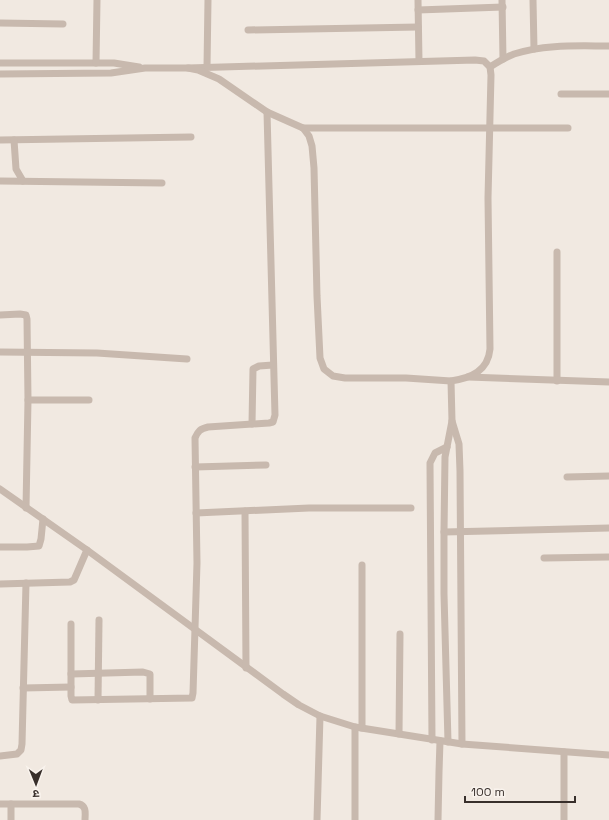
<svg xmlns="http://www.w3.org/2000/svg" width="609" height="820" font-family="'Space Grotesk','Noto Sans Devanagari',sans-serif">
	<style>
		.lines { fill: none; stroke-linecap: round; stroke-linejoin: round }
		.minor { stroke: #c8b9ae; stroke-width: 7 }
	</style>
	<rect width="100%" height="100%" fill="#f1e9e1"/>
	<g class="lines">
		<g class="minor">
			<polyline points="418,0 419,61"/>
			<polyline points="502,0 503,59"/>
			<polyline points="533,0 534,49"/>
			<polyline points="418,10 503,7"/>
			<polyline points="0,23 63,24"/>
			<polyline points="248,30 418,27"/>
			<polyline points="0,63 114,63 139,67"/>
			<polyline points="96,63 97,0"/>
			<polyline points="207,67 208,0"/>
			<path d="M490,67C498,62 506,57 514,54C545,44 577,46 609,46"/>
			<path d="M188,68L475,60L484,61L490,67L491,75L488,198L490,349C488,371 471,378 451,381L452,421L445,457L444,532V594L448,742"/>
			<polyline points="0,74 111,73 145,68 188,68 198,70 219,79 267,112 303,128 309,136 312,146 314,168 317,296 320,358 324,369 333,376 345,378 406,378 451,381"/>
			<polyline points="561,94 609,94"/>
			<polyline points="303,128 568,128"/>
			<polyline points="0,140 191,137"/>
			<polyline points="14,140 16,169 23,181"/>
			<polyline points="0,181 162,183"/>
			<polyline points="557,252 557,381"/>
			<polyline points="0,315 20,314 26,315 27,319 28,400 26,508"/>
			<polyline points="0,352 97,353 187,359"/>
			<polyline points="468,377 609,382"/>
			<polyline points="28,400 89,400"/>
			<polyline points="452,421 459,444 460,471 462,744"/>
			<polyline points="252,424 253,369 259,366 273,365"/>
			<polyline points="195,467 266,465"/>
			<polyline points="567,477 609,476"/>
			<polyline points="0,489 87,550 283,694 299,705 320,716 355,727 462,744 609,755"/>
			<polyline points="245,511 246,668"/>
			<polyline points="196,513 309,508 411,508"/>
			<polyline points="444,532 609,528"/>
			<polyline points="0,547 27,547 39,546 41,539 43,519"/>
			<polyline points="544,558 609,557"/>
			<polyline points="362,565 362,728"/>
			<polyline points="0,584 70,582 74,580 87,550"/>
			<path d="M71,624V696L72,700L192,698L193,693L197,563L195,438C198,431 200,429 208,427L269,423L273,422L275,415L267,112"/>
			<polyline points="71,674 143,672 150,674 150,699"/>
			<polyline points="23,688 71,687"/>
			<polyline points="98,700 99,620"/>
			<polyline points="399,734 400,634"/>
			<polyline points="432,740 430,463 435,453 447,447"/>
			<polyline points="564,752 564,820"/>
			<polyline points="0,756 17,754 21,750 22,744 26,583"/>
			<path d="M0,804H79C87,806 85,814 85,820"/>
			<polyline points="11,804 11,820"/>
			<polyline points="317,820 320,716"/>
			<polyline points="355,820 355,727"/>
			<polyline points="438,820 439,772 440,741"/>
		</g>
	</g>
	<g transform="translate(36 784) rotate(179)" stroke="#f9f3ed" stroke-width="3" paint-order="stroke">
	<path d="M0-3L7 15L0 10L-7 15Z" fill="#382f2b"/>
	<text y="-6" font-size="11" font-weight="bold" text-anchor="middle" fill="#382f2b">उ</text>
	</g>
	<path d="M465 796v6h110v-6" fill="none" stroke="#382f2b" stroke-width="2"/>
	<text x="471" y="796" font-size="12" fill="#382f2b" stroke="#f9f3ed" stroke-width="3" paint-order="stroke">100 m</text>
</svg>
